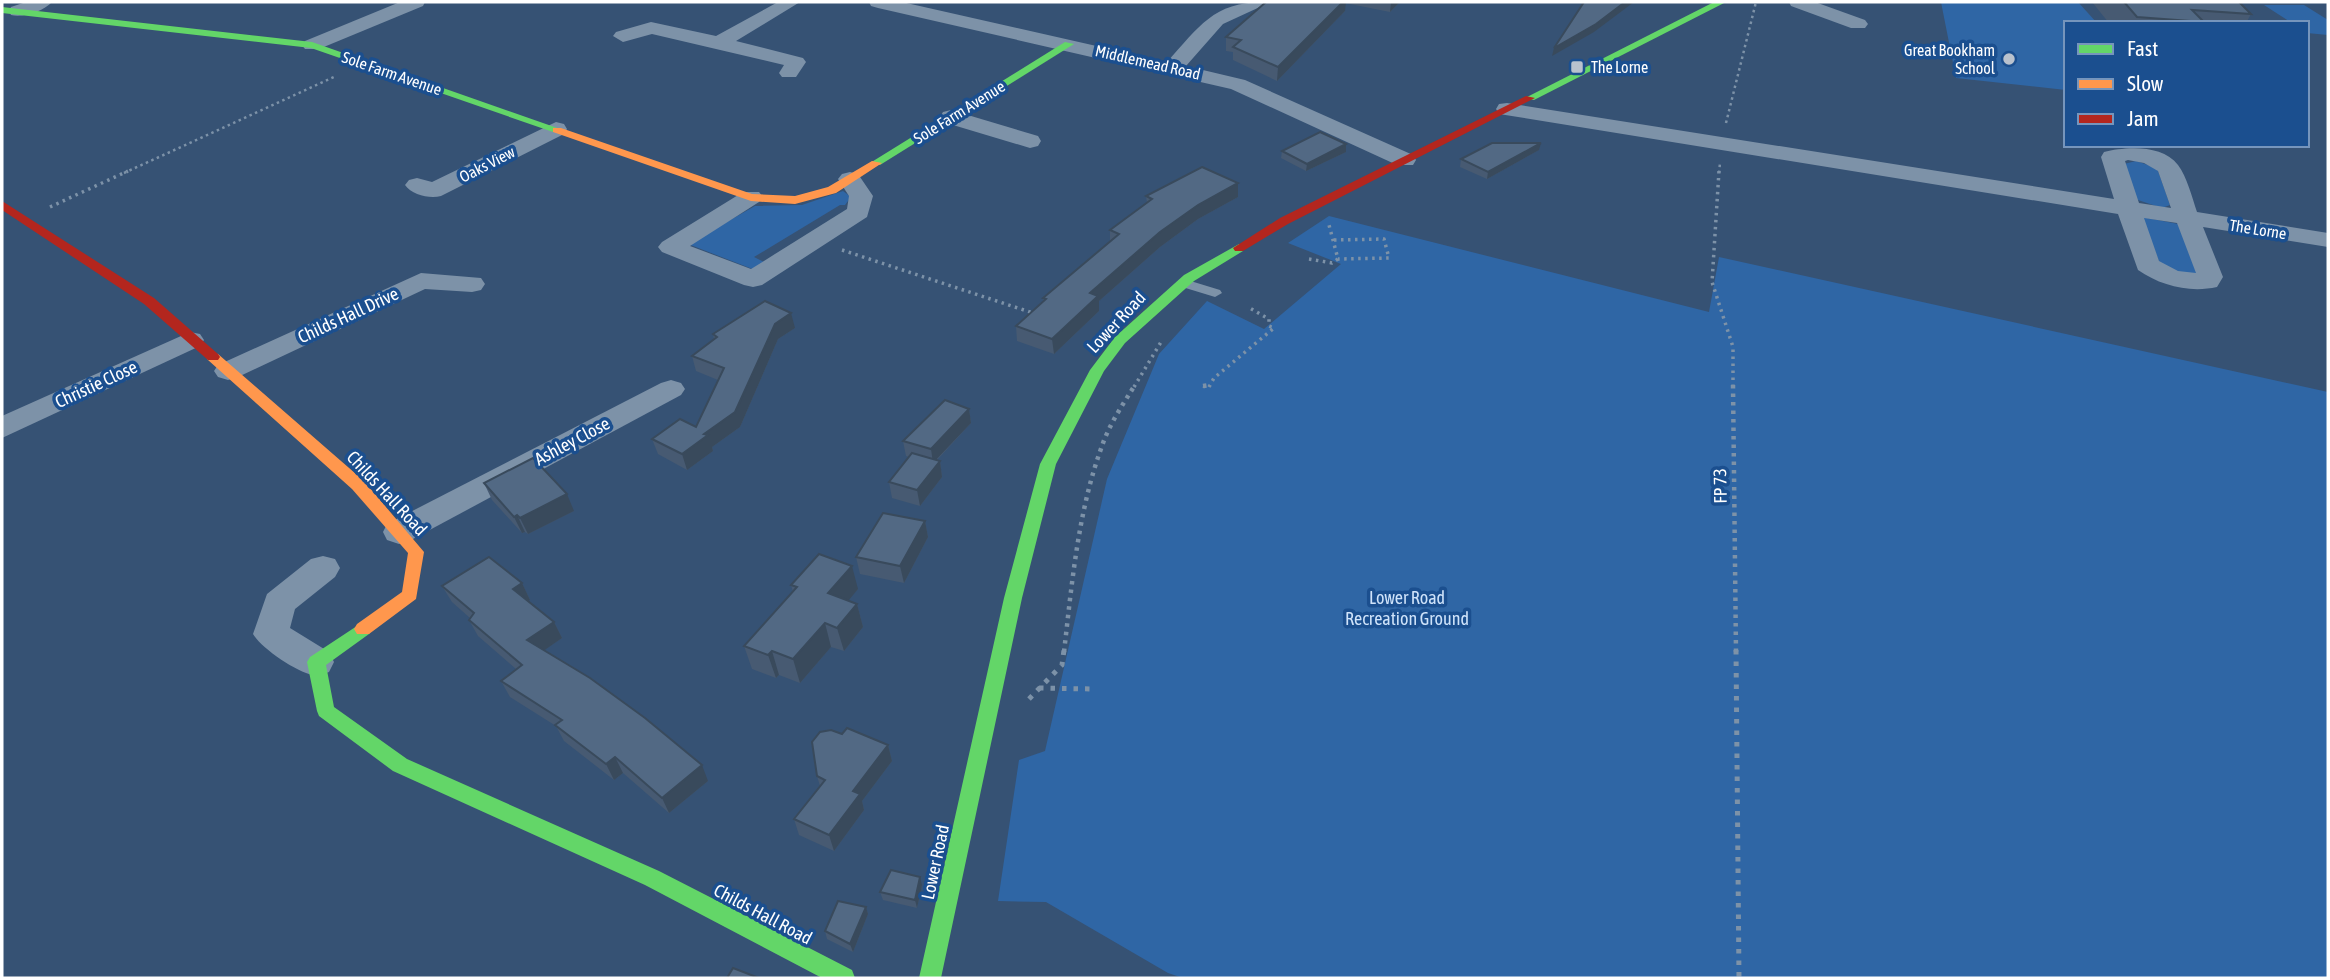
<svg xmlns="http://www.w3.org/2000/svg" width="2330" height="980" font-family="'Asap Condensed',sans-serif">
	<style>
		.green { fill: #2f66a5 }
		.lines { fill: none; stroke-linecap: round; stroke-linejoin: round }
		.path-far3 { stroke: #7d92a8; stroke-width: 2.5; stroke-dasharray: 2.5 3.5; stroke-linecap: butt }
		.path-far2 { stroke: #7d92a8; stroke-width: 3.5; stroke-dasharray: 2.5 4.5; stroke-linecap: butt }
		.path-far1 { stroke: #7d92a8; stroke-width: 4.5; stroke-dasharray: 3.5 5; stroke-linecap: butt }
		.path { stroke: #7d92a8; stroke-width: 5; stroke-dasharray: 4.5 7; stroke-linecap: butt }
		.lane { fill: #7d92a8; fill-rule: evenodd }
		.street { fill: #7d92a8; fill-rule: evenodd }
		.fast { fill: #63d668; fill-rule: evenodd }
		.slow { fill: #ff974d; fill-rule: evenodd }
		.jam { fill: #b3261e; fill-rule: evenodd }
		.wall { fill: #475a72 }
		.shaded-wall { fill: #394a5c }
		.building { fill: #526984; stroke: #394a5c; stroke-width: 2 }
		.poi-dot { fill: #b9c2ce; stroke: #1b4f8f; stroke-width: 2.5 }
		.labels { text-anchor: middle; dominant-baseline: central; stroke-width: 7; stroke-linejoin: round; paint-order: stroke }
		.far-poi-label { font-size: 16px; fill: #fff; stroke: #1b4f8f; text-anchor: end }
		.far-street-label { font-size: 16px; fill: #fff; stroke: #1b4f8f }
		.street-label { font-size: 18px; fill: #fff; stroke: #1b4f8f }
		.park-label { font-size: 18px; fill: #cfe3fa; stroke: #1b4f8f }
	</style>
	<rect width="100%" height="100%" fill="#365274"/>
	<g class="green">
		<polygon points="1941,2 2078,2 2097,23 2066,23 2066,90 1956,78"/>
		<polygon points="2264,5 2304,5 2328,20 2328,35 2307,33 2307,23 2292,23"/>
		<polygon points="2136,161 2157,168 2170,205 2162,208 2135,199 2124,164"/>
		<polygon points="843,191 851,197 845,205 840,205 754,257 766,263 755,270 688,244 755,206 802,205"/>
		<polygon points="1329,216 1709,312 1719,257 2328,392 2328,978 1183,978 1168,973 1046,902 998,901 1019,760 1045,751 1107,479 1159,354 1207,301 1264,329 1341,264 1288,243"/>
		<polygon points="2142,217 2178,224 2197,274 2192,276 2161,267"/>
	</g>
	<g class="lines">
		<g class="path-far3">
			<polyline points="1726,123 1756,2"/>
			<polyline points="124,173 334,77"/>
			<polyline points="1719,173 1720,163"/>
		</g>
		<g class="path-far2">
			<polyline points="1719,171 1712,282 1733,347 1733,387"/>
			<polyline points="50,207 128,171"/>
			<polyline points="1334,240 1384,239 1389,258 1338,259"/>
			<polyline points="842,250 1036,314"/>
			<polyline points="1309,259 1332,263 1338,259 1329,225"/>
			<polyline points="1203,386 1207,387"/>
			<polyline points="1134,387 1161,342"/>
			<polyline points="1209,387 1214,378 1274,328 1269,326 1269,319 1248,307"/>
		</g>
		<g class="path-far1">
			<polyline points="1733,385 1736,652"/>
			<polyline points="1203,386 1210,385"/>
			<path d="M1064,652C1072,583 1078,511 1102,446C1109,425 1123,404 1135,385"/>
		</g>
		<g class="path">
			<polyline points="1736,650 1739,978"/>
			<polyline points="1039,688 1093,689"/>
			<polyline points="1029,699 1062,665 1064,650"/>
		</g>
		<polygon class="lane" points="1184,279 1220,290 1222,293 1215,297 1179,286 1179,280"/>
		<g class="street">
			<path d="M26,2H52C44,11 23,18 11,15L9,11L11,7Z"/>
			<polygon points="400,2 425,2 423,6 319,49 305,49 302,45 305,41"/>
			<polygon points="778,2 800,2 736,41 803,58 806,62 796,77 782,77 779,73 784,65 652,34 623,42 613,36 616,32 651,22 716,36"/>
			<path d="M869,2H902L1167,62C1199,27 1213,2 1264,2L1262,6L1223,24L1186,66L1245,80L1413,155L1416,160L1413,165H1397L1231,89L878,8L871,6Z"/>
			<polygon points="1789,2 1815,2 1865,20 1868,24 1865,28 1851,28 1791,6"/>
			<path d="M1507,103L2114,199L2101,157L2104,152C2125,147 2162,144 2178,165C2187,177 2192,197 2197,212L2328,233V247L2203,227L2223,277L2217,287C2190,293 2161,286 2138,270L2118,214L1499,114L1496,109L1499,104ZM2128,160L2144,163L2158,171L2171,208L2139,203L2125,161ZM2144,218L2177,223L2196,273L2178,271L2159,261Z"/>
			<polygon points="951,110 1038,136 1041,141 1038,146 1030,148 943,122 940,117 943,112"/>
			<path d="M556,122L564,124L567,129L564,134L441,196C430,199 412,195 405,185L409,180L417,178L432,182Z"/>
			<polygon points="850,172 858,174 873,196 867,217 762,285 753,287 744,285 662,252 658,247 662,242 743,192 759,192 763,197 759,202 690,246 751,269 847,209 849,196 838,179 842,174"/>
			<polygon points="421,273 481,278 485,284 481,290 472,292 425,289 238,377 228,380 218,377 214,371 218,365"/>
			<polygon points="190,332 200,334 204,340 200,346 2,438 2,416"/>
			<polygon points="671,380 681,383 685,389 681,395 411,540 399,544 387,540 383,532 387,524 661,383"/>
			<path d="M323,556L335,559L340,568L335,577L295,609L290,628L329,652L334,662L329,672C323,674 318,676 313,675C296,672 261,648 253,634L267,594L311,559Z"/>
		</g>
		<g class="fast">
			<polygon points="1714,2 1726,2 1534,100 1525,98"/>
			<polygon points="2,7 312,42 563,130 553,132 311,48 2,13"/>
			<polygon points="1065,42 1074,44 880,165 870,163"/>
			<polygon points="1239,244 1243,245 1243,251 1194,281 1125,343 1104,371 1056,464 1022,598 941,978 919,978 1004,598 1040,464 1090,370 1115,337 1184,275"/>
			<polygon points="363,622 369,624 372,629 369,634 326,665 334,707 407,759 659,871 852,970 855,978 822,978 645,885 393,771 319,716 317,711 307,662 310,657"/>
		</g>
		<g class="slow">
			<polygon points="553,128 561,128 752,194 795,196 828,187 872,161 882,163 836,193 795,204 751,201 553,132"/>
			<polygon points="213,353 218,354 364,481 424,552 416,599 369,634 357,634 354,629 357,624 402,592 408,553 352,489 208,360 206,357"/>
		</g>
		<g class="jam">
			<polygon points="1526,96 1535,98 1288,224 1243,251 1235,251 1233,248 1280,218"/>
			<polygon points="2,201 154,298 218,354 220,357 218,360 208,360 144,304 2,210"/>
		</g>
	</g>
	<g class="wall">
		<polygon points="1266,2 1400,2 1390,12 1345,3 1345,11 1277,81 1233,60 1233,52 1226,51 1226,37"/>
		<polygon points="2092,2 2239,2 2251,14 2246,23 2109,23"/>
		<polygon points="1539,150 1487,179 1460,167 1461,159"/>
		<polygon points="1282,151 1346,152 1306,171 1281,158"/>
		<polygon points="1146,196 1238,197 1198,219 1160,247 1099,301 1099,311 1054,354 1017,341 1016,326 1043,302 1043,298 1110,241 1110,230 1147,203"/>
		<polygon points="795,328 778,339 740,427 712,447 713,451 687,470 658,454 652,439 696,427 718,380 696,371 692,356 714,339 713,334"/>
		<polygon points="969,409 971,423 937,460 940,461 942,477 920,506 892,498 889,482 909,457 906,456 903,441"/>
		<polygon points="484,483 574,511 528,534 525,532 522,533 492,500"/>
		<polygon points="925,521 928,537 904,583 860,574 856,557"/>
		<polygon points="522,583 530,600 528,601 554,622 562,638 544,650 708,781 669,813 623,773 614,780 564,741 556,726 510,697 501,681 516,669 478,636 469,620 470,618 452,602 442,586"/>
		<polygon points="791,585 858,589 848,600 857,604 863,627 844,651 831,647 800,683 779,675 776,678 752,669 744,646 793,592"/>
		<polygon points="842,734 888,745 892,761 862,801 864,810 834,851 799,835 794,819 820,786 817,776"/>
		<polygon points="922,885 917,908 883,900 880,892"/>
		<polygon points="866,907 868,914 853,952 827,939 825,931"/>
	</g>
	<g class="shaded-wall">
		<polygon points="1343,2 1346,2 1345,11 1277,81 1278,67"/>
		<polygon points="1391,2 1400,2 1390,12"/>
		<polygon points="1625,2 1634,2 1594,32 1552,56 1554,48"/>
		<polygon points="1541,143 1539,150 1487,179 1488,172"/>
		<polygon points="1346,144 1346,152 1306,171 1307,164"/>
		<polygon points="1238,183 1238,197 1198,219 1160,247 1099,301 1099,311 1054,354 1052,339 1090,293 1160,232 1198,205"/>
		<polygon points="791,313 795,328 778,339 740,427 712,447 713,451 687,470 682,454 704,434 775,324"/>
		<polygon points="969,409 971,423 933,463 931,449"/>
		<polygon points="940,461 942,477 920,506 917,490"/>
		<polygon points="567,494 574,511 528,534 520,518"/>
		<polygon points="517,515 525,532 522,533 514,517"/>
		<polygon points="925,521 928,537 904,583 900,566"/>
		<polygon points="852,566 858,589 835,617 828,593"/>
		<polygon points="522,583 530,600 521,605 513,589"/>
		<polygon points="857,604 863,627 844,651 837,628"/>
		<polygon points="554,622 562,638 536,656 527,640"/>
		<polygon points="825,623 831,647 800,683 793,659"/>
		<polygon points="772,651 779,675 776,678 768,655"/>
		<polygon points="888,745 892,761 862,801 864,810 834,851 829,835 853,791"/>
		<polygon points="615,757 623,773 614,780 606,764"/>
		<polygon points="702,765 708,781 669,813 662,798"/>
		<polygon points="920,877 922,885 917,908 915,900"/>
		<polygon points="866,907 868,914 853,952 850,944"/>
	</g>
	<g class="building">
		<polygon points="1266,2 1343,2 1278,67 1233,47 1241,40 1226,37"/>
		<polygon points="1584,2 1625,2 1596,24 1554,48"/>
		<polygon points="2124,2 2239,2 2251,14 2192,10 2204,22 2137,17"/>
		<polygon points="1320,132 1346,144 1307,164 1282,151"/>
		<polygon points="1492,143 1541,143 1488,172 1461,159"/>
		<polygon points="1202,167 1238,183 1198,205 1160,232 1090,293 1098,296 1052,339 1016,326 1046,299 1043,298 1119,234 1110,230 1152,199 1146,196"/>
		<polygon points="765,301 791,313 775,324 735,412 704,434 708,435 682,454 652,439 680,419 696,427 724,368 692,356 717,337 713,334"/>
		<polygon points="945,400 969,409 931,449 903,441"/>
		<polygon points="912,453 940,461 917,490 889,482"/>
		<polygon points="533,458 567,494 520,518 517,515 514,517 484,483"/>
		<polygon points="883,513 925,521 900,566 856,557"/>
		<polygon points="819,554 852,566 828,593 857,604 837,628 825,623 793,659 772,651 768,655 744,646 797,587 791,585"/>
		<polygon points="489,557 522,583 513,589 554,622 527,640 590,678 645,718 702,765 662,798 615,757 606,764 555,725 562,720 501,681 522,665 469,620 474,613 442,586"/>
		<polygon points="847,728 888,745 853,791 860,794 829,835 794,819 825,780 817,776 812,742 820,732 831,730 842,734"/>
		<polygon points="891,870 920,877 915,900 880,892"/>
		<polygon points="838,901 866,907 850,944 825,931"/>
		<polygon points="733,968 759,978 727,978"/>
	</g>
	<g class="poi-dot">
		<circle cx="2009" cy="59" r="7"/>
		<rect x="1570" y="60" width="14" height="14" rx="3.5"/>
	</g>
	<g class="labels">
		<g class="far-poi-label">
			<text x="1995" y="50">Great Bookham<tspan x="1995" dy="18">School</tspan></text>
			<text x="1591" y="67" text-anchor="start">The Lorne</text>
		</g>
		<g class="far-street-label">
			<text transform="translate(1148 62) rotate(13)">Middlemead Road</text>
			<text transform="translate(392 73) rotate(19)">Sole Farm Avenue</text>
			<text transform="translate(959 112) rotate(-32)">Sole Farm Avenue</text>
			<text transform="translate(487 164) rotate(-27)">Oaks View</text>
			<text transform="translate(2258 229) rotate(9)">The Lorne</text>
		</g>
		<g class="street-label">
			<text transform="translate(348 315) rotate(-25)">Childs Hall Drive</text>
			<text transform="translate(1116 322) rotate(-47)">Lower Road</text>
			<text transform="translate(96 384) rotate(-25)">Christie Close</text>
			<text transform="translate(572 441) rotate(-28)">Ashley Close</text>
			<text transform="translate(1720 486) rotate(-91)">FP 73</text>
			<text transform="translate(387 493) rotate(47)">Childs Hall Road</text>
			<text transform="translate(935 862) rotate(-78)">Lower Road</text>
			<text transform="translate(763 914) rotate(28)">Childs Hall Road</text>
		</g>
		<g class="park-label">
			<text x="1407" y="597">Lower Road<tspan x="1407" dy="21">Recreation Ground</tspan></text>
		</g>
	</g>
	<rect width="2330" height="980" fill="none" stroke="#ffffff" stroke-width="7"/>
	<rect x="2064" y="21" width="245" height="126" fill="#1b4f8f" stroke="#7695bc" stroke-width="2"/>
	<rect x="2078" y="44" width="35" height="10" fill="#63d668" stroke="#7695bc" stroke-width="2"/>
	<text x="2127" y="56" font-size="21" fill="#ffffff">Fast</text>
	<rect x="2078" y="79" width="35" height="10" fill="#ff974d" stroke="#7695bc" stroke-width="2"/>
	<text x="2127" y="91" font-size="21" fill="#ffffff">Slow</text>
	<rect x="2078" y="114" width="35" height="10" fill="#b3261e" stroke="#7695bc" stroke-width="2"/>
	<text x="2127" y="126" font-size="21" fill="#ffffff">Jam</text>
</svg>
